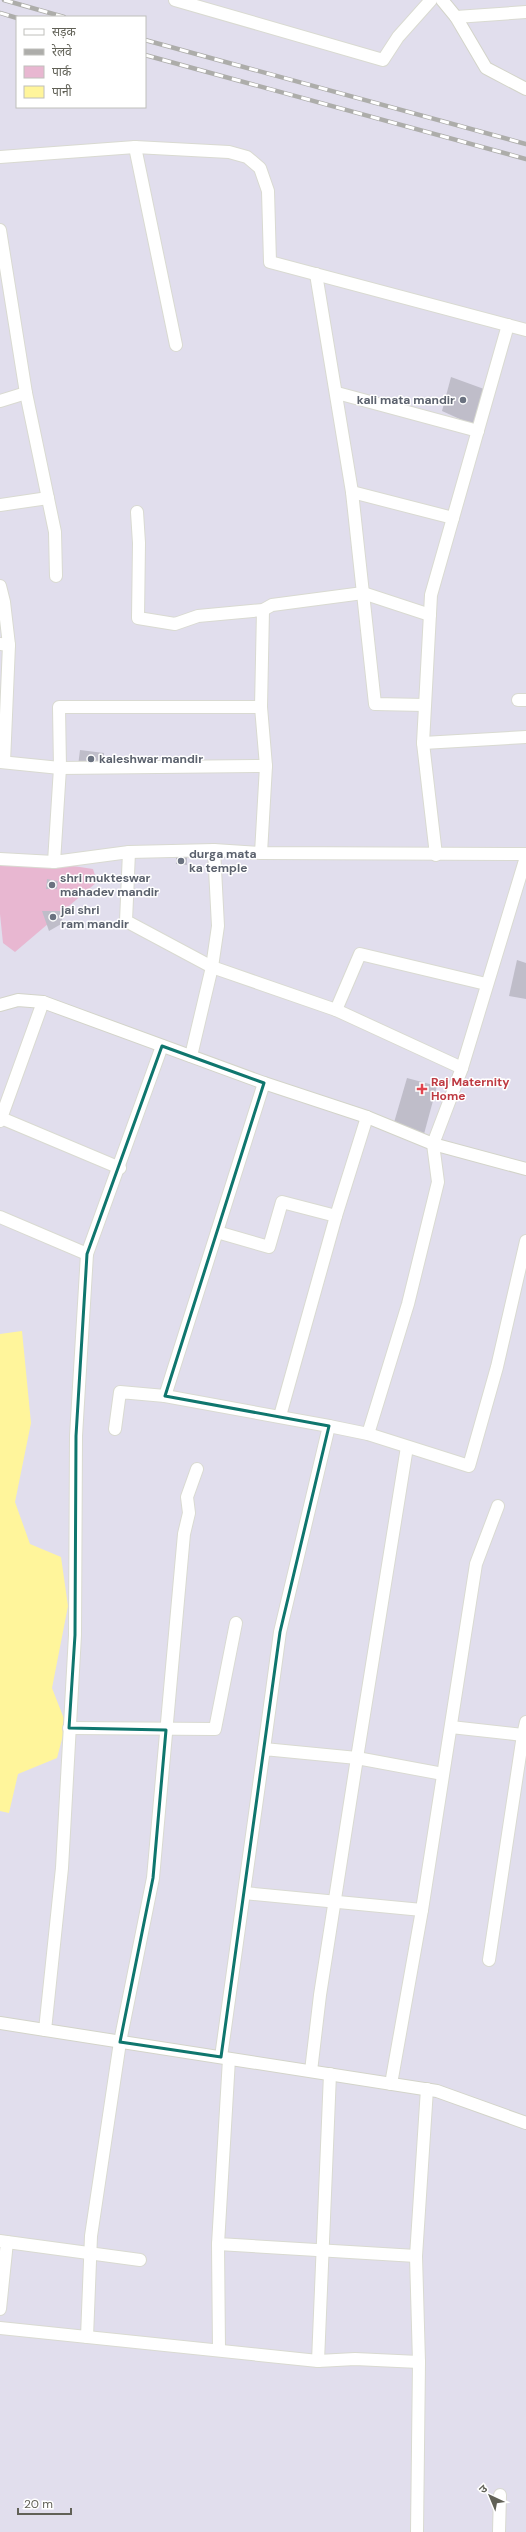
<svg xmlns="http://www.w3.org/2000/svg" width="526" height="2532" font-family="'DM Sans','Noto Sans Devanagari',sans-serif">
	<style>
		.green { fill: #e8b7d1 }
		.water { fill: #fff59b }
		.building { fill: #bfbdc9 }
		.lines { fill: none; stroke-linecap: round; stroke-linejoin: round }
		.street-casing { stroke: #d9dad1; stroke-width: 14 }
		.secondary-casing { stroke: #d3d4c9; stroke-width: 14 }
		.street { stroke: #fff; stroke-width: 12 }
		.secondary { stroke: #fff; stroke-width: 12 }
		.rail-casing { stroke: #adadaa; stroke-width: 4.5 }
		.rail { stroke: #fff; stroke-width: 3; stroke-dasharray: 9; stroke-linecap: butt }
		.marked { fill: none; stroke: #0f766e; stroke-width: 3; stroke-linejoin: round }
		.worship-dot { fill: #6b7280; stroke: #fff; stroke-width: 1.5 }
		.health-dot { fill: #e0444e; stroke: #fff; stroke-width: 1.5 }
		.labels { text-anchor: middle; dominant-baseline: central; stroke-width: 3; stroke-linejoin: round; paint-order: stroke }
		.worship-label { font-size: 12px; font-weight: bold; fill: #5b616d; stroke: #fff; text-anchor: start }
		.health-label { font-size: 12px; font-weight: bold; fill: #be3a42; stroke: #fff; text-anchor: start }
	</style>
	<rect width="100%" height="100%" fill="#e1deed"/>
	<polygon class="green" points="0,855 93,869 97,882 15,952 3,943 0,914"/>
	<polygon class="water" points="22,1331 31,1423 15,1502 30,1544 61,1557 68,1606 52,1688 66,1724 57,1758 18,1774 9,1813 0,1811 0,1334"/>
	<g class="building">
		<polygon points="451,377 484,389 473,425 442,411"/>
		<polygon points="80,750 104,753 103,766 78,766"/>
		<polygon points="176,857 187,857 187,865 176,864"/>
		<polygon points="47,879 58,881 57,889 46,889"/>
		<polygon points="42,911 60,911 63,923 49,931"/>
		<polygon points="517,960 526,963 526,999 509,996"/>
		<polygon points="407,1078 437,1086 424,1134 393,1126"/>
	</g>
	<g class="lines">
		<g class="street-casing">
			<g id="street">
				<polyline points="175,0 383,60 398,37 431,0"/>
				<polyline points="456,17 526,12"/>
				<polyline points="135,147 176,345"/>
				<polyline points="0,157 135,147 229,152 247,157 260,168 268,191 270,262 526,330"/>
				<polyline points="0,230 26,393 55,532 56,576"/>
				<polyline points="316,274 352,492 375,704 425,705"/>
				<polyline points="337,393 478,431"/>
				<polyline points="0,401 26,393"/>
				<polyline points="352,492 453,518"/>
				<polyline points="0,505 48,498"/>
				<polyline points="137,512 139,543 138,618 175,624 198,616 263,610 272,605 363,593 430,615"/>
				<polyline points="0,586 4,602 9,645 0,644"/>
				<polyline points="518,700 526,700"/>
				<polyline points="261,707 59,707 60,768 54,862 129,852 214,850 261,853 526,854"/>
				<polyline points="423,743 526,737"/>
				<polyline points="0,762 60,768 266,766"/>
				<polyline points="4,762 9,645"/>
				<polyline points="129,852 126,921 212,967 336,1010 462,1068"/>
				<polyline points="261,853 266,766 261,707 263,610"/>
				<polyline points="436,855 423,743 431,595 508,325"/>
				<polyline points="0,859 54,862"/>
				<polyline points="336,1010 360,954 486,984"/>
				<polyline points="191,1056 212,967 218,926 214,850"/>
				<polyline points="1,1118 120,1168"/>
				<polyline points="0,1121 43,1002"/>
				<polyline points="0,1217 87,1254"/>
				<polyline points="217,1232 269,1247 282,1202 336,1216"/>
				<polyline points="165,1396 329,1426 280,1632 264,1749"/>
				<polyline points="280,1416 336,1216 367,1117"/>
				<polyline points="329,1426 368,1434 469,1466 497,1367 526,1241"/>
				<polyline points="115,1429 120,1392 165,1396 264,1083"/>
				<polyline points="368,1434 408,1304 438,1182 433,1144 462,1068 526,857"/>
				<polyline points="451,1727 523,1735 489,1960"/>
				<polyline points="69,1728 215,1729 236,1623"/>
				<polyline points="523,1735 526,1722"/>
				<polyline points="244,1893 422,1910 476,1564 498,1506"/>
				<polyline points="45,2030 62,1868 75,1635 76,1436 87,1254 162,1046"/>
				<polyline points="221,2057 264,1749 357,1758 407,1447"/>
				<polyline points="229,2059 218,2244 416,2256"/>
				<polyline points="311,2071 320,1995 357,1758 443,1774"/>
				<polyline points="391,2084 422,1910"/>
				<polyline points="0,2241 7,2242 0,2309"/>
				<polyline points="7,2242 140,2260"/>
				<polyline points="218,2244 219,2349"/>
				<polyline points="0,2328 318,2361 355,2359 419,2362"/>
				<polyline points="87,2337 91,2236 120,2042 153,1878 184,1534 189,1513 187,1497 197,1469"/>
				<polyline points="318,2361 330,2074"/>
				<polyline points="417,2532 419,2362 416,2256 427,2089"/>
				<polyline points="499,2532 500,2495"/>
			</g>
		</g>
		<g class="secondary-casing">
			<g id="secondary">
				<polyline points="442,0 456,17 486,68 526,89"/>
				<polyline points="0,1005 18,1000 43,1002 264,1083 367,1117 433,1144 526,1169"/>
				<polyline points="0,2023 437,2091 526,2123"/>
			</g>
		</g>
		<use href="#street" class="street"/>
		<use href="#secondary" class="secondary"/>
		<g class="rail-casing">
			<g id="rail">
				<polyline points="4,0 64,17"/>
				<polyline points="0,13 17,18"/>
				<polyline points="145,40 526,144"/>
				<polyline points="145,55 526,159"/>
			</g>
		</g>
		<use href="#rail" class="rail"/>
	</g>
	<path class="marked" d="M162,1046L264,1083L165,1396L329,1426L280,1632L221,2057L120,2042L153,1878L166,1730L69,1728L75,1635L76,1436L87,1254Z"/>
	<g class="worship-dot">
		<circle cx="463" cy="400" r="4"/>
		<circle cx="91" cy="759" r="4"/>
		<circle cx="181" cy="861" r="4"/>
		<circle cx="52" cy="885" r="4"/>
		<circle cx="53" cy="917" r="4"/>
	</g>
	<path class="health-dot" d="M420 1083h4v4h4v4h-4v4h-4v-4h-4v-4h4z"/>
	<g class="labels">
		<g class="worship-label">
			<text x="455" y="400" text-anchor="end">kali mata mandir</text>
			<text x="99" y="759">kaleshwar mandir</text>
			<text x="189" y="854">durga mata<tspan x="189" dy="14">ka temple</tspan></text>
			<text x="60" y="878">shri mukteswar<tspan x="60" dy="14">mahadev mandir</tspan></text>
			<text x="61" y="910">jai shri<tspan x="61" dy="14">ram mandir</tspan></text>
		</g>
		<g class="health-label">
			<text x="431" y="1082">Raj Maternity<tspan x="431" dy="14">Home</tspan></text>
		</g>
	</g>
	<rect x="16" y="16" width="130" height="92" fill="#ffffff" stroke="#c0c0bc"/>
	<rect x="24" y="29" width="20" height="6" fill="#ffffff" stroke="#c0c0bc"/>
	<text x="52" y="36" font-size="12" fill="#616157">सड़क</text>
	<rect x="24" y="49" width="20" height="6" fill="#adadaa" stroke="#c0c0bc"/>
	<text x="52" y="56" font-size="12" fill="#616157">रेलवे</text>
	<rect x="24" y="66" width="20" height="12" fill="#e8b7d1" stroke="#c0c0bc"/>
	<text x="52" y="76" font-size="12" fill="#616157">पार्क</text>
	<rect x="24" y="86" width="20" height="12" fill="#fff59b" stroke="#c0c0bc"/>
	<text x="52" y="96" font-size="12" fill="#616157">पानी</text>
	<g transform="translate(490 2496) rotate(316)" stroke="#ffffff" stroke-width="3" paint-order="stroke">
	<path d="M0-3L7 15L0 10L-7 15Z" fill="#616157"/>
	<text y="-6" font-size="11" font-weight="bold" text-anchor="middle" fill="#616157">उ</text>
	</g>
	<path d="M18 2508v6h53v-6" fill="none" stroke="#616157" stroke-width="2"/>
	<text x="24" y="2508" font-size="12" fill="#616157" stroke="#ffffff" stroke-width="3" paint-order="stroke">20 m</text>
</svg>
